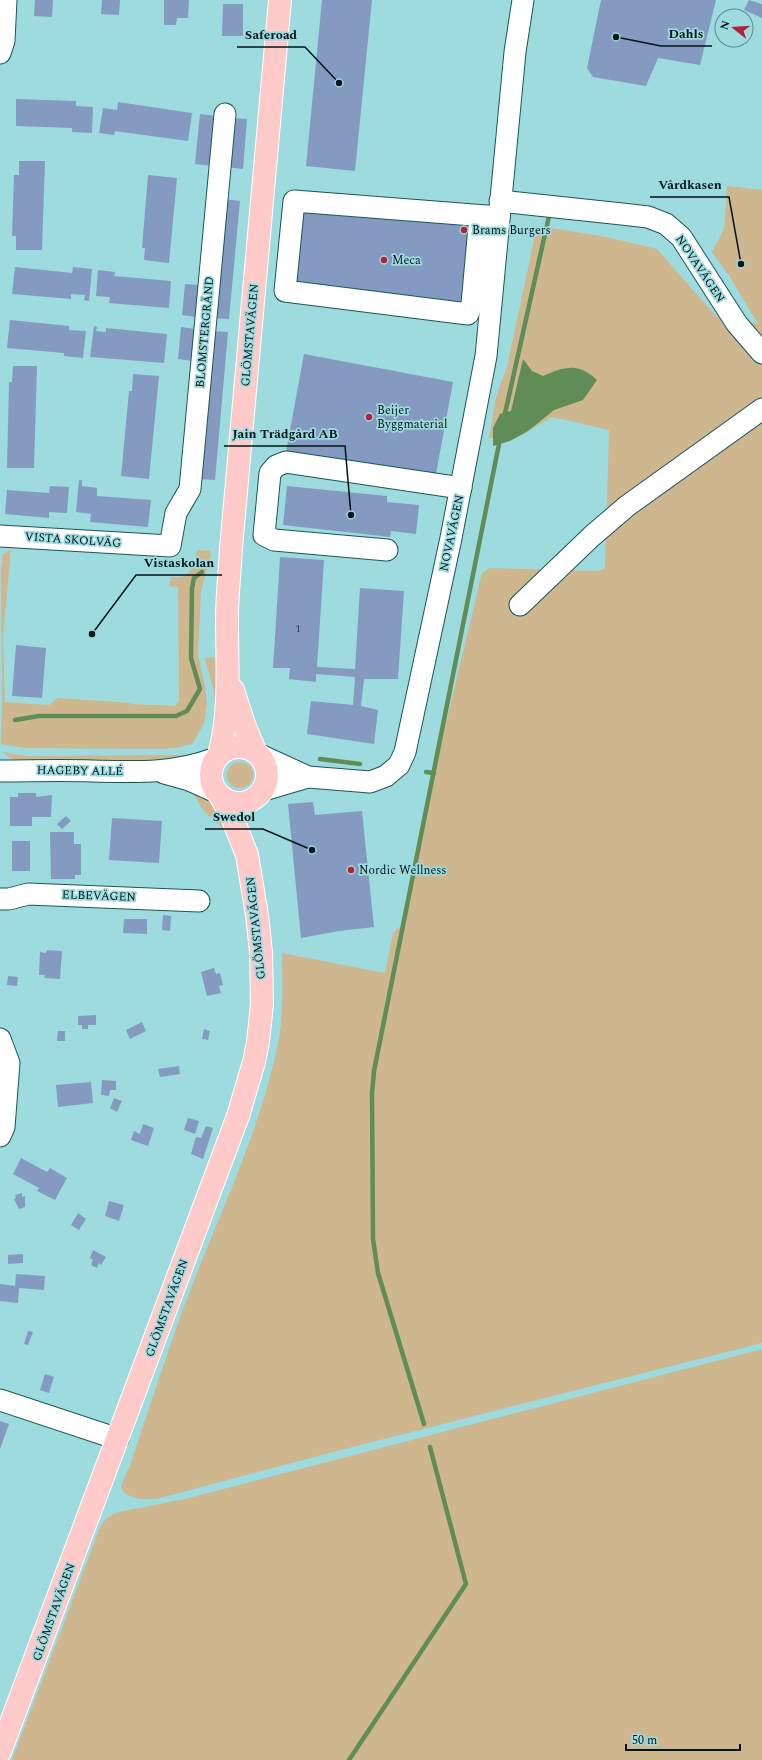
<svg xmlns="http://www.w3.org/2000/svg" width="762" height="1760" font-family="Spectral,serif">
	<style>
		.green { fill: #ceb68f }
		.water { fill: #5f8c57 }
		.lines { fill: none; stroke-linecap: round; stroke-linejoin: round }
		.stream { stroke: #5f8c57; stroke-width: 4.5 }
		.building { fill: #849ac1 }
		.minor-casing { stroke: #17575b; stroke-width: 23 }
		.major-casing { stroke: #fff; stroke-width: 24 }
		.minor { stroke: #fff; stroke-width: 21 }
		.major { stroke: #ffcbca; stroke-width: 22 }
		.poi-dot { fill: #b32134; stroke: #9edbdf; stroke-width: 1.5 }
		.labels { text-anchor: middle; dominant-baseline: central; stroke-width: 3.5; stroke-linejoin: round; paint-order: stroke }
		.number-label { font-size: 10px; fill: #213642 }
		.poi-label { font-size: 12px; fill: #001517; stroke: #9edbdf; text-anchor: start }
		.street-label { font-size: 12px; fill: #001517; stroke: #9edbdf }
		.leader { fill: none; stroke: #001517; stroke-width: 1.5 }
		.callout-dot { fill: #001517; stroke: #9edbdf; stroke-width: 1.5 }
		.callout-label { font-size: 13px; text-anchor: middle; font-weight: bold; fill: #001517; stroke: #9edbdf; stroke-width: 3.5; stroke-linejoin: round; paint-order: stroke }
	</style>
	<rect width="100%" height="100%" fill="#9edbdf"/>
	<g class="green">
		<path d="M727,186L762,190V1343L333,1452L160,1498C146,1500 134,1500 123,1492L121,1486L130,1465C150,1406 169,1346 191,1288C222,1208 261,1128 278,1043C284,1014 282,983 282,953L385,973L393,933L404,923L434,773L482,573L490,568L598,571L605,568L609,430L552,417L516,438H489L496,397L507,367L537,226L602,236L657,249L717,317L758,324L730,277L712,252L724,229Z"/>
		<path d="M11,549L3,638L5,702L49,705L58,698L131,703V704L175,706L179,701L178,587L169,586L171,577C190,581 195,565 197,550L210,551L211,555L201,591L198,654L205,687L207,704L204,724L192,744L176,748L159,749L23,748L1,744L2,704L1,570L3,554Z"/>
		<path d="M214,657L218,679L215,720L213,718C219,697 209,677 205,658Z"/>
		<polygon points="3,752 26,756 184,755 186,760 172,762 21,761 10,758"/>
		<circle cx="240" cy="775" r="13"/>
		<polygon points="193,793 214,800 231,836 203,810"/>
		<path d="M762,1349V1760H12L99,1530C103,1520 109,1516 119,1512L189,1498Z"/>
	</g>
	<path class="water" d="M523,359L532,371L543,376C565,367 577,362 597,380L583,400L554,410L528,431L510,441L493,446V428L500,414L511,411Z"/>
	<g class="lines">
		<g class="stream">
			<polyline points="504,418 549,216"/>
			<polyline points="15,720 39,716 176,716 187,711 200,689 191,658 192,588 194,578 202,572"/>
			<polyline points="320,759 360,764"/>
			<polyline points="426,772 434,773"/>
			<polyline points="424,1424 378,1273 373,1239 372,1093 374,1071 500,439"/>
			<polyline points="349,1760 466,1584 430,1447"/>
		</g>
	</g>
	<g class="building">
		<polygon points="35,0 53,0 52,17 34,16"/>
		<polygon points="102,0 120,0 119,15 101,14"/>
		<polygon points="164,0 189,0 188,18 177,18 176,25 164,25"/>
		<polygon points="322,0 372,0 355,171 306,166"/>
		<polygon points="601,0 716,0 700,65 658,58 646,86 593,77 587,68"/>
		<polygon points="749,0 762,4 762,18 744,10"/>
		<polygon points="223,4 243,4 243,36 222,36"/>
		<polygon points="16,99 76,101 76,106 93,107 92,133 72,132 72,128 16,126"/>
		<polygon points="118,102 192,113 188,141 115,131 114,135 99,133 103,108 117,110"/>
		<polygon points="200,114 216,116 212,166 195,164"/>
		<polygon points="231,118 247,119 243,169 226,167"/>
		<polygon points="19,161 45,161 42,250 16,250 16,236 12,236 14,175 19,175"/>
		<polygon points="148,175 177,178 169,263 144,260 145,248 142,248"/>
		<polygon points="224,199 240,201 229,319 214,318"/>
		<polygon points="304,206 471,225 465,302 296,283"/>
		<polygon points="15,267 72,273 73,267 92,269 89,301 84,300 85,295 71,294 71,299 12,294"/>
		<polygon points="98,270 115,272 114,276 171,281 169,308 109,303 110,297 96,296"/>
		<polygon points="185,284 199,285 196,317 182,315"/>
		<polygon points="10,320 69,326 69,330 86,331 83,358 64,356 64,353 7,348"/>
		<polygon points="94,326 97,327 96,331 106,332 106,328 167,334 164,363 90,357"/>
		<polygon points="181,327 195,329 193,361 178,359"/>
		<polygon points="212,331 228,332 215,480 199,479"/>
		<polygon points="304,354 453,382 435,479 286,452"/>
		<polygon points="13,366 37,366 34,468 7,468 9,382 12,382"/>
		<polygon points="133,374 159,376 149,479 121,476 129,391 132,391"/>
		<polygon points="79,480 82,480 82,486 97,488 97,496 151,500 148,527 90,522 91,514 76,512"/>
		<polygon points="50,486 69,487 67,513 49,512 49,518 5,514 7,490 49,493"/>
		<polygon points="287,486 387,496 387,502 419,505 416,534 391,531 390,537 283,525"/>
		<polygon points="280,557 324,560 317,667 355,669 360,588 404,591 398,679 364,679 361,706 378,710 374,744 307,734 311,701 353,705 355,677 316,674 316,682 289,679 290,668 273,668"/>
		<polygon points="16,645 46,648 42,698 12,696"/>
		<polygon points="18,793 36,793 36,797 52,795 51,817 32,817 32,826 10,826 10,797 18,797"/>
		<polygon points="313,802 315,815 362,811 374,927 339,931 301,938 288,804"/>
		<polygon points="66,816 71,821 62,829 57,824"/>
		<polygon points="112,818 162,821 159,863 109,860"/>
		<polygon points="50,832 74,832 74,844 81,844 81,875 75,875 75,879 51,879"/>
		<rect x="12" y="841" width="18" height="30"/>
		<polygon points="163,915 171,916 170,931 162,930"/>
		<polygon points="124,919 147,919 147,934 123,933"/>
		<polygon points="47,950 62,951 60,979 44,978 45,975 39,975 40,952 46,953"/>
		<polygon points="214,968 216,974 220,973 223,985 219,986 221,993 207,996 201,972"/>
		<polygon points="8,976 18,977 17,986 7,985"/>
		<polygon points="96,1015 96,1025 88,1025 88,1029 82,1029 82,1025 78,1025 78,1016"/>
		<polygon points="142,1022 146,1031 130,1039 126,1030"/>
		<polygon points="204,1029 210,1031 208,1040 202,1039"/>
		<polygon points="58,1031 65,1031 65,1041 57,1041"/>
		<polygon points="179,1066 180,1074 160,1077 158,1069"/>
		<polygon points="102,1080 116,1081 116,1090 110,1090 109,1096 101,1095"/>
		<polygon points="91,1082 93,1103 58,1107 56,1085"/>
		<polygon points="114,1098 122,1101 117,1112 110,1108"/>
		<polygon points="188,1118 199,1121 195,1134 184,1130"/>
		<polygon points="143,1124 154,1128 148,1146 131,1140 134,1131 140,1134"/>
		<polygon points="206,1126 213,1128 203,1159 191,1154 196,1137 201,1138"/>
		<polygon points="21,1158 47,1172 50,1168 67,1178 55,1200 37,1191 39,1188 13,1174"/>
		<polygon points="22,1193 22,1197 25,1196 25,1207 19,1209 14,1199 16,1198 15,1195"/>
		<polygon points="109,1201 124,1205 119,1221 105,1216"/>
		<polygon points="78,1213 86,1219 79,1230 71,1225"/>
		<polygon points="93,1250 106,1257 101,1265 99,1263 97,1268 91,1265 93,1260 90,1258"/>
		<polygon points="23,1254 23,1263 8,1264 8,1255"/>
		<polygon points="16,1274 45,1276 44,1290 19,1288 18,1303 0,1301 0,1284 15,1286"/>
		<polygon points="28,1331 33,1332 28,1345 24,1344"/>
		<polygon points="45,1374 54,1377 49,1393 40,1390"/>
		<polygon points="0,1421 9,1424 0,1449"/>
	</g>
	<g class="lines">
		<g class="minor-casing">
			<g id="minor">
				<polyline points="0,53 4,41 6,0"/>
				<polyline points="500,201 622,214 648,217 666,224 681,237 737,324 762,353"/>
				<polyline points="480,216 472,304 468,314 285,291 294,201 499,217"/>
				<polyline points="0,536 170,546 176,513 190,489 225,114"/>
				<polyline points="387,550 274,540 264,535 270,473 276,466 286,462 461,488"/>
				<polyline points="520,605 592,536 627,506 762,409"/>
				<polyline points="260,755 308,777 370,782 386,776 399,765 405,752 451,538 486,356 515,52 523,0"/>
				<path d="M0,771C31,771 61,770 92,771C136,772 174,774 216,758"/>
				<polyline points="164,773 189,780 216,792"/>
				<polyline points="264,790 308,777"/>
				<polyline points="0,899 9,899 28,894 199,901"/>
				<polyline points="0,1039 9,1063 4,1127 0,1136"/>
				<polyline points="0,1400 118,1439"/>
			</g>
		</g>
		<g class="major-casing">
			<g id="major">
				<polyline points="233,690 244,724 255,751"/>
				<circle cx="239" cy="775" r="28"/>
				<path d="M219,755C231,710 227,664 227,618C227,594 230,571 231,548L280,0"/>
				<polyline points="0,1752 238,1116 254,1062 258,1042 262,1004 261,952 257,915 247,855 232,817 221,797"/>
			</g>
		</g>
		<use href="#minor" class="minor"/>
		<use href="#major" class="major"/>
	</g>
	<g class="poi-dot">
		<circle cx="464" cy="230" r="4"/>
		<circle cx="384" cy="260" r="4"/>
		<circle cx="369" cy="417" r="4"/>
		<circle cx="351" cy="870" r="4"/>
	</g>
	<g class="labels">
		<g class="number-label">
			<text x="298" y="629">1</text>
		</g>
		<g class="poi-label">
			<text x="472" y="230">Brams Burgers</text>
			<text x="392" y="260">Meca</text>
			<text x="377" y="410">Beijer<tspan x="377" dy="14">Byggmaterial</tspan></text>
			<text x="359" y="870">Nordic Wellness</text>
		</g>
		<g class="street-label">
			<text transform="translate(700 269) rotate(56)">NOVAVÄGEN</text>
			<text transform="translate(205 332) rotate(-85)">BLOMSTERGRÄND</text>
			<text transform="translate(250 335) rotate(-85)">GLÖMSTAVÄGEN</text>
			<text transform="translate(452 533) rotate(-78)">NOVAVÄGEN</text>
			<text transform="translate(73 540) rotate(4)">VISTA SKOLVÄG</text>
			<text transform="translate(80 771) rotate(1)">HAGEBY ALLÉ</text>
			<text transform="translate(99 896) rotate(2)">ELBEVÄGEN</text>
			<text transform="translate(256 928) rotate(-96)">GLÖMSTAVÄGEN</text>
			<text transform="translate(167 1308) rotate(-70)">GLÖMSTAVÄGEN</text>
			<text transform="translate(54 1612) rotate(-70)">GLÖMSTAVÄGEN</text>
		</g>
	</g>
	<path class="leader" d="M616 37L661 46H712M339 83L305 47H237M741 264L729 197H650M351 515L345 446H224M92 634L136 575H222M312 850L263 829H205"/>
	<g class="callout-dot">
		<circle cx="616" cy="37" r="4"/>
		<circle cx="339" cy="83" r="4"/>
		<circle cx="741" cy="264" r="4"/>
		<circle cx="351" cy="515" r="4"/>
		<circle cx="92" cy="634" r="4"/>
		<circle cx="312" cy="850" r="4"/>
	</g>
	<g class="callout-label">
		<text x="686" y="38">Dahls</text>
		<text x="271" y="39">Saferoad</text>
		<text x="690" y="189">Vårdkasen</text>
		<text x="285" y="438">Jain Trädgård AB</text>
		<text x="179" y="567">Vistaskolan</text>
		<text x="234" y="821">Swedol</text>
	</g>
	<g transform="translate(734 28) rotate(287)"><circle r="19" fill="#9edbdf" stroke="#5f8c8f"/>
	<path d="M0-3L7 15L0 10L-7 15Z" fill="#b32134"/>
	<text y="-6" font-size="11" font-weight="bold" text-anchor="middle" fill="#001517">N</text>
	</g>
	<path d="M626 1744v6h114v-6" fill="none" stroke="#001517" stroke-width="2"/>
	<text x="632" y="1744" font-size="12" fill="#001517" stroke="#9edbdf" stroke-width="3" paint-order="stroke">50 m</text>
</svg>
